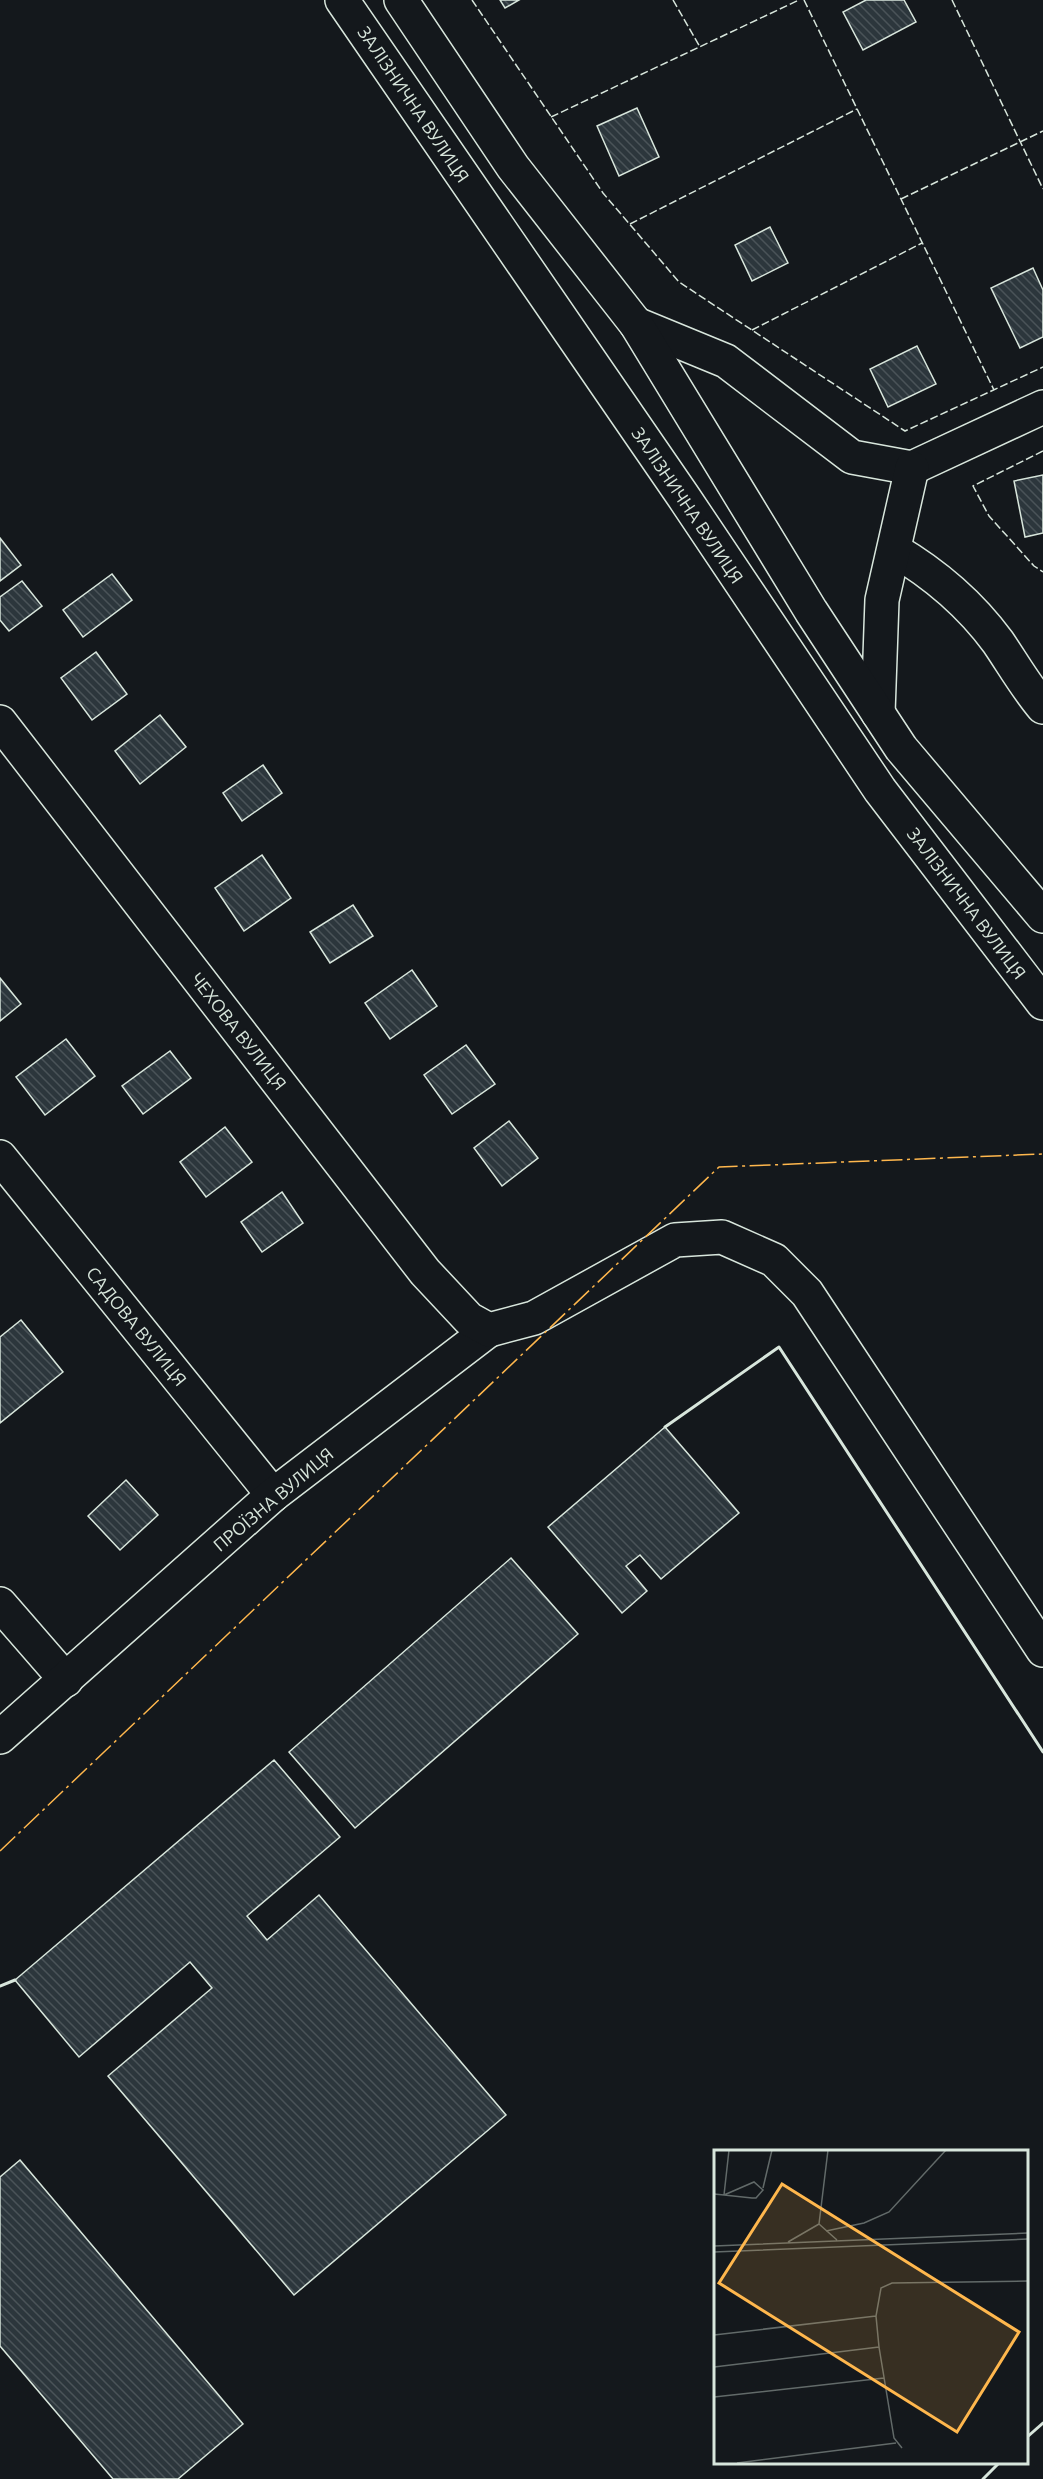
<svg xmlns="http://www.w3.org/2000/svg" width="1043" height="2479" font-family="Ubuntu,sans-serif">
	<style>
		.building { fill: url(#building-back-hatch); stroke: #d8e6dc; stroke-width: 1.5 }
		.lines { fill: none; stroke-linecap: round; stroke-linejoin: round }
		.minor-casing { stroke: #d8e6dc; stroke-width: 36 }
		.tertiary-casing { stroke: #d8e6dc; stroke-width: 36 }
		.secondary-casing { stroke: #d8e6dc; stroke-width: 36 }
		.minor { stroke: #14181c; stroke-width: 33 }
		.tertiary { stroke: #14181c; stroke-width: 33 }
		.secondary { stroke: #14181c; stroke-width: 33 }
		.fence { stroke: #d8e6dc; stroke-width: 1.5; stroke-dasharray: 8 3; stroke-linecap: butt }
		.wall { stroke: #d8e6dc; stroke-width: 3 }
		.power { stroke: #ffb74d; stroke-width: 1.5; stroke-dasharray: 21 4.5 3 4.5; stroke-linecap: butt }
		.labels { text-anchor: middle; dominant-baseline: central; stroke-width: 4.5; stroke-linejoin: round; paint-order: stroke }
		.street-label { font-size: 18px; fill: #d8e6dc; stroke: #14181c }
		.inset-road { fill: none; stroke: #626a69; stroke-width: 1.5 }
		.view { fill: #ffb74d; fill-opacity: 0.15; stroke: #ffb74d; stroke-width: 3 }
		.inset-edge { fill: none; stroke: #d8e6dc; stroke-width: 3 }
	</style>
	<defs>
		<pattern id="building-back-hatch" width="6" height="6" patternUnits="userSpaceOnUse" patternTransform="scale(1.5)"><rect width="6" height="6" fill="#2c363c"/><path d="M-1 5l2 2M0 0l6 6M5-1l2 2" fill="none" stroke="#4a5358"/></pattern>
	</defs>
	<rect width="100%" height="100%" fill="#14181c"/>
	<g class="building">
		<polygon points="500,0 519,0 505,8"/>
		<polygon points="866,0 904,0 916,22 863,50 843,12"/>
		<polygon points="637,108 659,157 619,176 597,126"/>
		<polygon points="770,227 788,263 752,281 735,245"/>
		<polygon points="1033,268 1043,290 1043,337 1020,348 991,288"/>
		<polygon points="917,346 936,384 888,407 870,369"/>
		<polygon points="1043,475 1043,533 1025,537 1014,481"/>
		<polygon points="0,538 21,565 0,581"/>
		<polygon points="112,574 132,600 83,637 63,610"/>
		<polygon points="22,581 42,606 9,631 0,620 0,597"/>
		<polygon points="96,652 127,694 92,720 61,678"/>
		<polygon points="160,715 186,747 140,784 115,751"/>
		<polygon points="263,765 282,793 242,821 223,793"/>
		<polygon points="262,855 291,898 244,931 215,888"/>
		<polygon points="353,905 373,936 330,963 310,932"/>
		<polygon points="412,970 437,1006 390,1039 365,1003"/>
		<polygon points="0,978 21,1004 0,1021"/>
		<polygon points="66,1039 95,1076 45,1115 16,1077"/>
		<polygon points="466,1045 495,1084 452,1114 424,1075"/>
		<polygon points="170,1051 191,1078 143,1114 122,1086"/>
		<polygon points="509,1121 538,1158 502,1186 474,1148"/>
		<polygon points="225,1127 252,1162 206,1197 180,1162"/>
		<polygon points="282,1192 303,1223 262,1252 241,1222"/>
		<polygon points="21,1320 63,1372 0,1423 0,1337"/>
		<polygon points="665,1427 739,1513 661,1579 640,1555 626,1566 647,1591 622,1613 548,1527"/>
		<polygon points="126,1480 158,1515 120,1550 88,1516"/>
		<polygon points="511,1558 578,1634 355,1828 289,1752"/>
		<polygon points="274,1760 340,1837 247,1916 267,1940 319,1895 506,2115 294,2295 108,2076 212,1988 190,1962 79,2057 15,1980"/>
		<polygon points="20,2160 243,2424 178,2479 113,2479 0,2346 0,2177"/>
	</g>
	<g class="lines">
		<g class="minor-casing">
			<g id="minor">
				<path d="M894,550C935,574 970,604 998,642C1013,664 1026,687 1043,707"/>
				<polyline points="0,1157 273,1495"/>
				<polyline points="0,1604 66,1680"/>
				<polyline points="0,1737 273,1495 489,1330"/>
			</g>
		</g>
		<g class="tertiary-casing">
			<g id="tertiary">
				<polyline points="636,324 726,361 852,457 912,468"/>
				<polyline points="912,468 1043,407"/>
				<polyline points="878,713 882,600 912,468"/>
				<polyline points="0,722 425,1272 469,1319 489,1330 534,1318 675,1240 722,1237 774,1260 807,1293 1043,1650"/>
			</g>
		</g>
		<g class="secondary-casing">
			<g id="secondary">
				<polyline points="342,0 683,496 880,790 1043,1003"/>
				<polyline points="401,0 513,167 636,324 811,611 901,748 1043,916"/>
			</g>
		</g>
		<use href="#minor" class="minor"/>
		<use href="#tertiary" class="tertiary"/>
		<use href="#secondary" class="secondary"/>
		<g class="fence">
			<polyline points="472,0 603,193 679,282 905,431 1043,367"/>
			<polyline points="673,0 700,47"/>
			<polyline points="804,0 994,390"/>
			<polyline points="952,0 1043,189"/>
			<polyline points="551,117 799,0"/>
			<polyline points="901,199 1043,131"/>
			<polyline points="630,224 857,109"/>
			<polyline points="752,330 922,243"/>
			<polyline points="1043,451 973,486 989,516 1034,566 1043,572"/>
		</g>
		<g class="wall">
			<polyline points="665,1427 779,1347 1043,1752"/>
			<polyline points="0,1986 15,1980"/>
			<polyline points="1026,2438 1043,2423"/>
			<polyline points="983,2479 1000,2462"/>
		</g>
		<polyline class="power" points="0,1851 719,1167 1043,1154"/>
	</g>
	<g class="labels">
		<g class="street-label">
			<text transform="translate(414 104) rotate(56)">ЗАЛІЗНИЧНА ВУЛИЦЯ</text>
			<text transform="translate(688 505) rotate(56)">ЗАЛІЗНИЧНА ВУЛИЦЯ</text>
			<text transform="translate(967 903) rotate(53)">ЗАЛІЗНИЧНА ВУЛИЦЯ</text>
			<text transform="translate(239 1031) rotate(52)">ЧЕХОВА ВУЛИЦЯ</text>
			<text transform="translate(137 1326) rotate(51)">САДОВА ВУЛИЦЯ</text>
			<text transform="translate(273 1499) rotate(-40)">ПРОЇЗНА ВУЛИЦЯ</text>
		</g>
	</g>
	<g transform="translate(714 2150)">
		<rect width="314" height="314" fill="#14181c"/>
		<path class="inset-road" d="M49,38L58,0M0,44L10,45L38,48H42L49,40L40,32L10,45M10,45L15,0M105,74L114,0M105,74L123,90M112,81L150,73L175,62L232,0M74,92L105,74M0,96L314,83M0,102L314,89M0,185L162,166M0,217L165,197M0,247L170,228M188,298L180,288L165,197L162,166L167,138L178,133L314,131M23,313L182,293"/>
		<path class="view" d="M68,34L305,182L243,282L5,133Z"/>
		<rect width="314" height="314" class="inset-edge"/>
	</g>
</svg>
